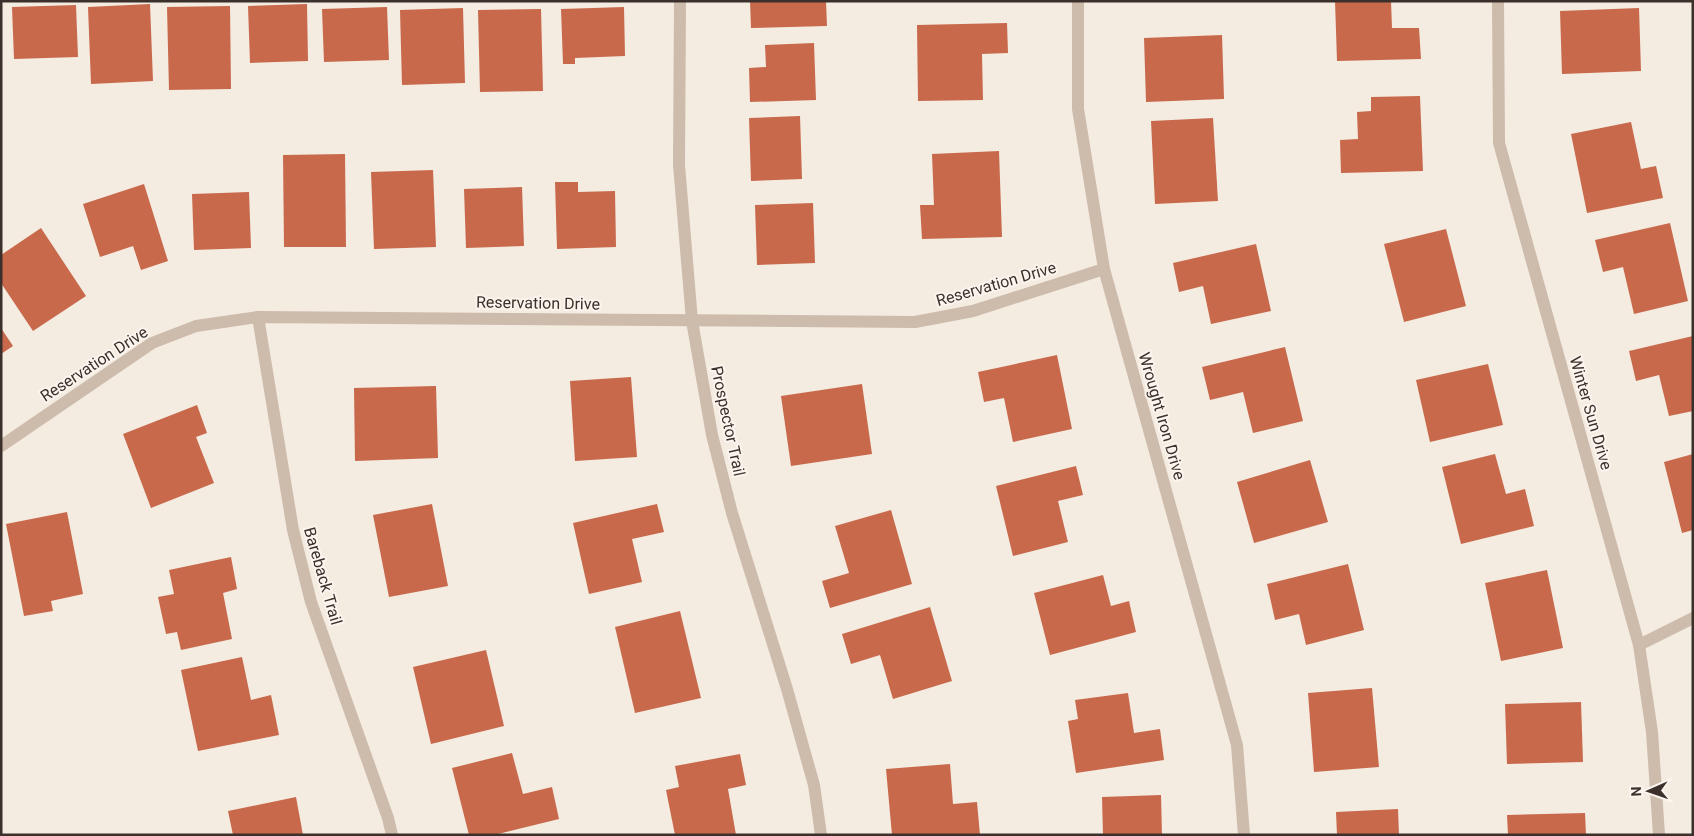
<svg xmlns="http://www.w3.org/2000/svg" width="1694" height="836" font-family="Roboto,sans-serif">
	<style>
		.building { fill: #c8694b }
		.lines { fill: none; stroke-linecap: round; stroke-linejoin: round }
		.minor { stroke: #cdbbac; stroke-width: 12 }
		.labels { text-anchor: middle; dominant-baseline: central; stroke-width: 4; stroke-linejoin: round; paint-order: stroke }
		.street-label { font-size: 16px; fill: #3b302b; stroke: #fbf5ee }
	</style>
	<rect width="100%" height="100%" fill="#f4ebe1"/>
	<g class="building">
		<polygon points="750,1 826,1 827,26 751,28"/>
		<polygon points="1335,1 1391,1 1392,28 1419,28 1421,59 1337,61"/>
		<polygon points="150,4 153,81 91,84 88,7"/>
		<polygon points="307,4 308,61 250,63 248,6"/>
		<polygon points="76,5 78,57 14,59 12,7"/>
		<polygon points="230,6 231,89 169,90 167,7"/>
		<polygon points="387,7 389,60 324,62 322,9"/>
		<polygon points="624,7 625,56 575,58 575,64 563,64 561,9"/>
		<polygon points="463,8 465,83 402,85 400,10"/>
		<polygon points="1639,8 1641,71 1562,74 1560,11"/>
		<polygon points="541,9 543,91 480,92 478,10"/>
		<polygon points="1007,23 1008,53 982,54 983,100 918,101 917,25"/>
		<polygon points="1222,35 1224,99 1146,102 1144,38"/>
		<polygon points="814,43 816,100 750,102 749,68 766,67 765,45"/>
		<polygon points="1420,96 1423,171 1341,173 1340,140 1358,139 1357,112 1371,111 1371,97"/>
		<polygon points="800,116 802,179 751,181 749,118"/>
		<polygon points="1213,118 1218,201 1155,204 1151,121"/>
		<polygon points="1631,122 1641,169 1656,166 1663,198 1587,213 1571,134"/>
		<polygon points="999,151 1002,237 922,239 920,205 934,205 932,154"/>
		<polygon points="345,154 346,247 284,247 283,155"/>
		<polygon points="433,170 436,247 374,249 371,172"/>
		<polygon points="555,182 578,182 578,192 615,191 616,247 557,249"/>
		<polygon points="144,184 168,261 141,270 133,246 100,257 83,204"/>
		<polygon points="522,187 524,246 466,248 464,189"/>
		<polygon points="249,192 251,248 194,250 192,194"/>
		<polygon points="813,203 815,263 757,265 755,205"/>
		<polygon points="1670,223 1688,301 1634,314 1623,267 1603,272 1595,240"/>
		<polygon points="41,228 86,296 33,331 1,283 1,255"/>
		<polygon points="1446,229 1466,306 1404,322 1384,244"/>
		<polygon points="1256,244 1271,311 1211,324 1203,286 1179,292 1173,263"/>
		<polygon points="1,328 13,346 1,354"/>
		<polygon points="1693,336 1693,411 1669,416 1659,375 1636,381 1629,351"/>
		<polygon points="1285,347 1303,421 1253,433 1243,392 1210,400 1202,367"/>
		<polygon points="1057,355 1072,429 1013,442 1004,398 984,402 978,372"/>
		<polygon points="1488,364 1503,425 1430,442 1416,380"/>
		<polygon points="631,377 637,457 575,461 570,381"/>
		<polygon points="862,384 872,454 791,466 781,396"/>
		<polygon points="436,386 438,458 355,461 354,388"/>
		<polygon points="197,405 207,433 196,437 214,483 151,508 123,434"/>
		<polygon points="1495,454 1506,494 1525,489 1534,526 1461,544 1442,467"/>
		<polygon points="1693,454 1693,530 1682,533 1664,462"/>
		<polygon points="1310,460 1328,522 1254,543 1237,482"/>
		<polygon points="1076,466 1083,495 1058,501 1068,542 1013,556 996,486"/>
		<polygon points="432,504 448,586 389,597 373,515"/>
		<polygon points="657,504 664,532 632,539 642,582 589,594 573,523"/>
		<polygon points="891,510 912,584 830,608 822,581 849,573 835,526"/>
		<polygon points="67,512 83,594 51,601 53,611 24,616 6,524"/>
		<polygon points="231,557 237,589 223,593 232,639 181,650 177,632 166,634 158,597 174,594 169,570"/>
		<polygon points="1348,564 1364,630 1306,645 1299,614 1275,620 1267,584"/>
		<polygon points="1547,570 1563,648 1501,661 1485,583"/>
		<polygon points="1103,575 1111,606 1129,601 1136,632 1050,655 1034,593"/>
		<polygon points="930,607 952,681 893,699 880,655 851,664 842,634"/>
		<polygon points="680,611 701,698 635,713 615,627"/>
		<polygon points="486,650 504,726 431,744 413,667"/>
		<polygon points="242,657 251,700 271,695 279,735 198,751 181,670"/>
		<polygon points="1372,688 1379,767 1314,772 1308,693"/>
		<polygon points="1128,693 1134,733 1160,729 1164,760 1076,773 1068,721 1078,719 1075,700"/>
		<polygon points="1581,702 1583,762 1507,764 1505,704"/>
		<polygon points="512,753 523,794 552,787 559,819 494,835 469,835 452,768"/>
		<polygon points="740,754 746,785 728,789 736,835 675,835 666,790 679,787 675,766"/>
		<polygon points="950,764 953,804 977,802 980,835 892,835 886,769"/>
		<polygon points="1161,795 1162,835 1103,835 1102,797"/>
		<polygon points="296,797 303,835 233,835 228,811"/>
		<polygon points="1398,809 1399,835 1337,835 1336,812"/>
		<polygon points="1585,813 1586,835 1508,835 1507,815"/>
	</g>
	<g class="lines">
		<g class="minor">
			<polyline points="680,1 679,165 692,321 712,435 732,513 787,689 814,785 821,835"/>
			<polyline points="1078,1 1078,109 1104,269 1237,745 1244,835"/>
			<polyline points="1498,1 1499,143 1639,645 1652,732 1659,835"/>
			<polyline points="258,317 293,530 311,602 388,818 392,835"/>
			<polyline points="1,446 152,343 196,326 258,317 915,322 973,311 1104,269"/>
			<polyline points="1639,645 1693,618"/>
		</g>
	</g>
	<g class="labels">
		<g class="street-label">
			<text transform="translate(996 284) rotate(-16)">Reservation Drive</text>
			<text transform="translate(538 303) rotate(1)">Reservation Drive</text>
			<text transform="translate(94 364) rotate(-33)">Reservation Drive</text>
			<text transform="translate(1591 413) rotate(74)">Winter Sun Drive</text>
			<text transform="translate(1162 416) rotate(74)">Wrought Iron Drive</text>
			<text transform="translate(728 421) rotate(78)">Prospector Trail</text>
			<text transform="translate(323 576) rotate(74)">Bareback Trail</text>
		</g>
	</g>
	<rect width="1694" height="836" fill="none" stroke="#3b302b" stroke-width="5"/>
	<g transform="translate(1649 791) rotate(268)" stroke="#fbf5ee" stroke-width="4" paint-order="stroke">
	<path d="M0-4L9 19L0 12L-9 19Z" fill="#3b302b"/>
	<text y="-8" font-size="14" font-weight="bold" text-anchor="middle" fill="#3b302b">N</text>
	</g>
</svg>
